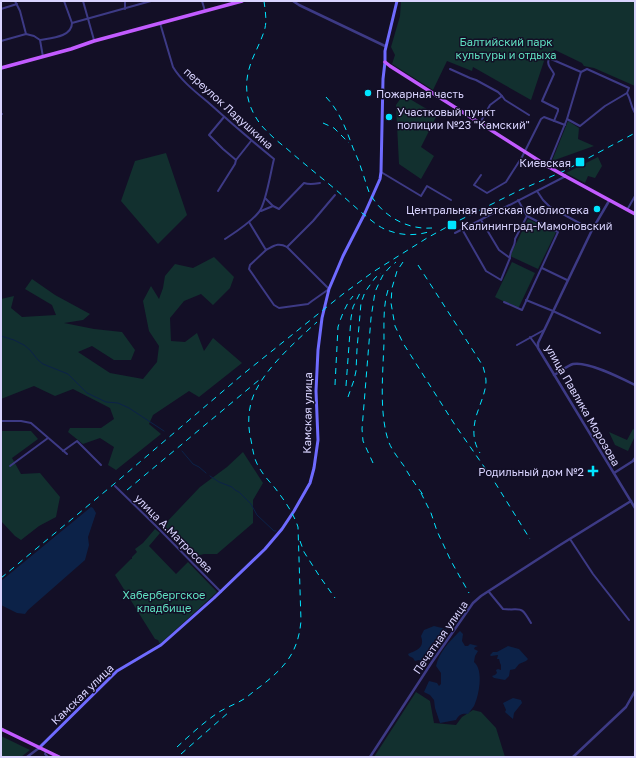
<svg xmlns="http://www.w3.org/2000/svg" width="636" height="758" font-family="'Golos Text',sans-serif">
	<style>
		.green { fill: #12302f }
		.water { fill: #0c2248 }
		.lines { fill: none; stroke-linecap: round; stroke-linejoin: round }
		.stream { stroke: #0c2248; stroke-width: 1 }
		.minor { stroke: #3d3a85; stroke-width: 2 }
		.tertiary { stroke: #3d3a85; stroke-width: 2.5 }
		.secondary { stroke: #6f6bff; stroke-width: 3 }
		.primary { stroke: #c25bff; stroke-width: 3.5 }
		.rail { stroke: #00e5ff; stroke-width: 1; stroke-dasharray: 6 5; stroke-linecap: butt }
		.primary-bridge { stroke: #c25bff; stroke-width: 3.5 }
		.poi-dot { fill: #00e5ff; stroke: #130f26; stroke-width: 1.5 }
		.labels { text-anchor: middle; dominant-baseline: central; stroke-width: 3; stroke-linejoin: round; paint-order: stroke }
		.park-label { font-size: 11px; fill: #5fe0c0; stroke: #130f26 }
		.poi-label { font-size: 11px; fill: #d9d4ff; stroke: #130f26; text-anchor: start }
		.street-label { font-size: 11px; fill: #d9d4ff; stroke: #130f26 }
	</style>
	<rect width="100%" height="100%" fill="#130f26"/>
	<g class="green">
		<polygon points="401,1 635,1 635,86 594,68 584,66 582,63 555,50 546,55 531,100 473,67 472,71 447,61 433,90 392,64 395,55 391,47 400,16"/>
		<polygon points="403,95 437,115 421,147 434,156 421,179 399,164 396,105"/>
		<polygon points="568,121 579,128 578,139 594,146 552,161"/>
		<polygon points="166,153 187,215 158,244 121,201 135,161"/>
		<polygon points="598,157 602,166 595,178 588,176 585,183 566,173"/>
		<polygon points="528,219 556,232 538,269 510,256"/>
		<polygon points="214,257 234,277 230,288 213,305 201,294 184,301 170,318 171,341 185,342 197,333 204,351 213,338 242,363 199,397 189,391 153,415 149,424 161,434 116,470 108,465 114,447 100,438 83,444 68,432 70,428 101,428 114,419 110,408 73,389 55,396 34,386 1,399 1,299 14,296 11,308 22,317 56,315 52,305 25,289 32,279 55,295 90,314 83,320 64,323 94,329 122,332 135,350 131,360 114,360 92,346 78,352 110,373 143,379 157,362 159,346 149,331 143,301 151,286 159,299 163,288 165,276 175,264 193,268"/>
		<polygon points="512,262 535,273 518,309 495,297"/>
		<polygon points="633,429 635,430 635,436 628,451 615,445 609,432 627,440"/>
		<polygon points="1,431 31,431 38,439 12,458 21,474 40,473 60,497 56,517 39,526 21,540 15,536 1,521"/>
		<polygon points="243,452 263,483 253,500 253,523 217,554 204,554 192,557 162,527 200,487 227,467"/>
		<polygon points="155,529 160,533 149,546 176,574 188,562 217,592 160,644 158,640 155,639 115,575 131,559 132,559 132,557 137,552 135,549 143,543"/>
		<polygon points="416,692 430,701 434,723 456,725 462,717 473,710 481,712 496,728 505,757 374,757"/>
		<polygon points="1,736 30,750 21,757 1,757"/>
	</g>
	<g class="water">
		<polygon points="91,507 93,508 96,513 88,537 89,545 85,560 28,610 25,614 17,613 1,605 1,581"/>
		<path d="M434,626L442,628L447,630L443,634L439,644L431,654L430,657L427,661L422,662L419,660L415,661L413,658L409,656L408,654C417,650 425,648 421,636L424,630Z"/>
		<path d="M460,631L463,634L462,641L465,646H468L470,644L478,646L475,647L474,649L478,651L475,656L474,662C484,670 479,696 474,706C472,709 470,711 468,714C461,713 459,715 456,720L440,723L435,708L434,700L430,695L424,692L429,681L437,683L439,686L441,684V673L436,666C439,652 450,641 460,631Z"/>
		<polygon points="508,646 519,649 528,659 526,661 519,664 515,669 510,670 509,676 505,680 494,678 492,676 495,675 497,673 496,670 498,669 501,670 501,665 500,663 499,659 497,659 498,655 491,656 490,655 493,652 497,652"/>
		<polygon points="513,698 521,700 522,703 514,713 513,719 505,712 506,710 503,703"/>
	</g>
	<g class="lines">
		<g class="stream">
			<polyline points="1,336 14,340 24,345 30,350 38,360 43,364 68,374 87,393 106,402 118,403 129,408 164,431"/>
			<polyline points="182,451 193,464 199,467 206,473"/>
			<polyline points="210,476 219,482 232,487 235,490 239,492 251,504 257,515 274,531 276,531"/>
		</g>
		<g class="minor">
			<polyline points="15,1 20,11 26,34"/>
			<polyline points="64,1 72,23"/>
			<polyline points="83,1 94,40"/>
			<polyline points="125,1 125,9"/>
			<polyline points="202,1 205,11"/>
			<polyline points="1,9 17,4"/>
			<path d="M160,23L173,67C182,82 197,93 210,104C231,123 252,141 274,159C271,170 266,204 259,212C250,223 237,231 225,239"/>
			<polyline points="40,40 43,57"/>
			<path d="M1,41L26,34L34,36L40,40C51,38 72,37 72,23L151,1"/>
			<polyline points="450,69 470,78 476,80 498,92 502,96"/>
			<path d="M627,93C631,100 631,107 635,113"/>
			<polyline points="1,114 2,114"/>
			<polyline points="224,117 209,135 223,149 236,160"/>
			<polyline points="567,119 580,126 605,106 627,93 629,88 587,69 581,72"/>
			<path d="M554,121L558,111V109L542,101L554,74C552,69 546,65 549,59H551L581,72"/>
			<polyline points="480,123 490,105 502,96 505,100 529,115"/>
			<polyline points="548,166 567,119 581,72"/>
			<polyline points="381,172 421,196 427,186 451,200"/>
			<polyline points="481,175 474,185 487,193 506,182 513,171 522,157 541,119 544,117 565,125"/>
			<polyline points="218,191 235,164 236,160 251,141"/>
			<polyline points="537,191 543,200 550,207 592,230"/>
			<polyline points="265,198 273,206"/>
			<polyline points="518,200 527,216"/>
			<polyline points="627,210 635,196"/>
			<path d="M261,211L273,206L279,209L304,183C310,185 314,184 320,183"/>
			<polyline points="481,220 499,250 510,258"/>
			<path d="M249,222L266,250C274,246 278,242 287,247L329,289L312,301L308,304L279,308L274,305L249,269L250,265L266,250"/>
			<path d="M462,229L486,271L501,280L510,258C509,251 516,246 515,239L527,216L558,232L522,310L504,302"/>
			<polyline points="455,233 564,177"/>
			<polyline points="287,247 313,221 335,195"/>
			<polyline points="542,268 567,280"/>
			<polyline points="526,300 553,311 600,333"/>
			<polyline points="530,337 538,348"/>
			<polyline points="517,345 544,330"/>
			<polyline points="1,421 21,421 31,423 67,454"/>
			<polyline points="63,451 77,441 101,465"/>
			<polyline points="10,466 48,438"/>
			<polyline points="115,486 156,526 221,592"/>
			<polyline points="570,539 593,574 629,620"/>
			<path d="M489,592L503,609C522,611 520,604 531,623"/>
			<polyline points="46,751 45,754 48,757"/>
		</g>
		<g class="tertiary">
			<polyline points="293,1 299,5 385,46"/>
			<polyline points="609,201 592,230 538,343 538,348 635,508"/>
			<path d="M554,375C560,372 567,366 573,364C588,361 621,378 635,385"/>
			<polyline points="614,473 633,461 635,458"/>
			<polyline points="27,757 39,748"/>
			<polyline points="370,757 432,662 473,603 481,596 560,545 631,501"/>
			<polyline points="573,757 626,707 635,691"/>
		</g>
		<polyline class="secondary" points="39,748 117,671 161,645 214,598 265,549 282,529 294,511 310,483 314,468 318,440 316,391 318,350 322,318 329,289 343,256 364,215 380,179 381,172 383,79 385,62 385,51 397,1"/>
		<g class="primary">
			<polyline points="385,62 390,66 549,167"/>
			<polyline points="1,68 71,49 94,41 242,1"/>
			<polyline points="565,176 635,214"/>
			<polyline points="1,729 59,757"/>
		</g>
		<g class="rail">
			<path d="M264,1C265,10 267,19 265,28C263,36 259,44 256,51C249,65 244,82 248,98C250,108 255,117 261,125C269,134 277,141 286,148C302,162 318,175 335,189C344,197 353,205 362,213C370,219 378,227 387,230C402,236 416,236 432,231"/>
			<path d="M326,97C340,112 346,129 353,148C356,155 359,161 361,168C364,176 366,184 369,192C381,215 406,230 432,228"/>
			<polyline points="323,123 334,128 349,143"/>
			<polyline points="403,262 397,271 392,288 391,303 395,326 403,343 455,425 494,481 530,539"/>
			<path d="M418,265L483,366C484,371 486,376 486,381C486,390 482,399 479,408C473,423 471,439 480,453"/>
			<path d="M388,290C383,306 384,324 384,342C383,372 379,411 388,440C391,449 398,458 404,466C410,477 417,487 425,497"/>
			<path d="M335,385L338,327C341,317 346,304 353,296"/>
			<polyline points="346,386 351,318 353,307 360,293"/>
			<polyline points="348,397 354,380 356,371 357,349 361,303 365,292 375,278 381,273"/>
			<polyline points="373,463 363,441 362,429 371,318 375,292 379,283 383,275 389,268 396,262"/>
			<polyline points="127,490 259,380"/>
			<polyline points="421,493 431,513 437,531 451,561 469,593"/>
			<polyline points="300,541 304,552 320,577 335,598"/>
			<polyline points="1,578 114,484 242,375 343,294 373,272 427,238 454,223 520,190 564,171 635,133"/>
			<path d="M177,747C190,735 204,722 219,712C227,707 236,704 244,699C250,695 255,690 261,686C285,667 298,653 301,621L298,527C293,512 284,500 275,488C270,482 264,476 260,469C254,460 253,451 251,440C247,424 248,405 256,390C268,366 297,340 317,322"/>
			<polyline points="181,754 229,712"/>
		</g>
		<polyline class="primary-bridge" points="549,167 565,176"/>
	</g>
	<g class="poi-dot">
		<circle cx="368" cy="93" r="4"/>
		<circle cx="389" cy="117" r="4"/>
		<rect x="575" y="157" width="10" height="10" rx="2"/>
		<circle cx="597" cy="209" r="4"/>
		<rect x="447" y="220" width="10" height="10" rx="2"/>
		<path d="M591 465h4v4h4v4h-4v4h-4v-4h-4v-4h4z"/>
	</g>
	<g class="labels">
		<g class="park-label">
			<text x="506" y="41">Балтийский парк<tspan x="506" dy="13">культуры и отдыха</tspan></text>
			<text x="164" y="594">Хабербергское<tspan x="164" dy="13">кладбище</tspan></text>
		</g>
		<g class="poi-label">
			<text x="376" y="93">Пожарная часть</text>
			<text x="397" y="111">Участковый пункт<tspan x="397" dy="13">полиции №23 "Камский"</tspan></text>
			<text x="571" y="162" text-anchor="end">Киевская</text>
			<text x="589" y="209" text-anchor="end">Центральная детская библиотека</text>
			<text x="461" y="225">Калининград-Мамоновский</text>
			<text x="584" y="471" text-anchor="end">Родильный дом №2</text>
		</g>
		<g class="street-label">
			<text transform="translate(229 108) rotate(42)">переулок Ладушкина</text>
			<text transform="translate(583 405) rotate(60)">улица Павлика Морозова</text>
			<text transform="translate(307 413) rotate(-89)">Камская улица</text>
			<text transform="translate(174 533) rotate(45)">улица А.Матросова</text>
			<text transform="translate(440 637) rotate(-55)">Печатная улица</text>
			<text transform="translate(82 694) rotate(-44)">Камская улица</text>
		</g>
	</g>
	<rect width="636" height="758" fill="none" stroke="#d9d4ff" stroke-width="4"/>
</svg>
